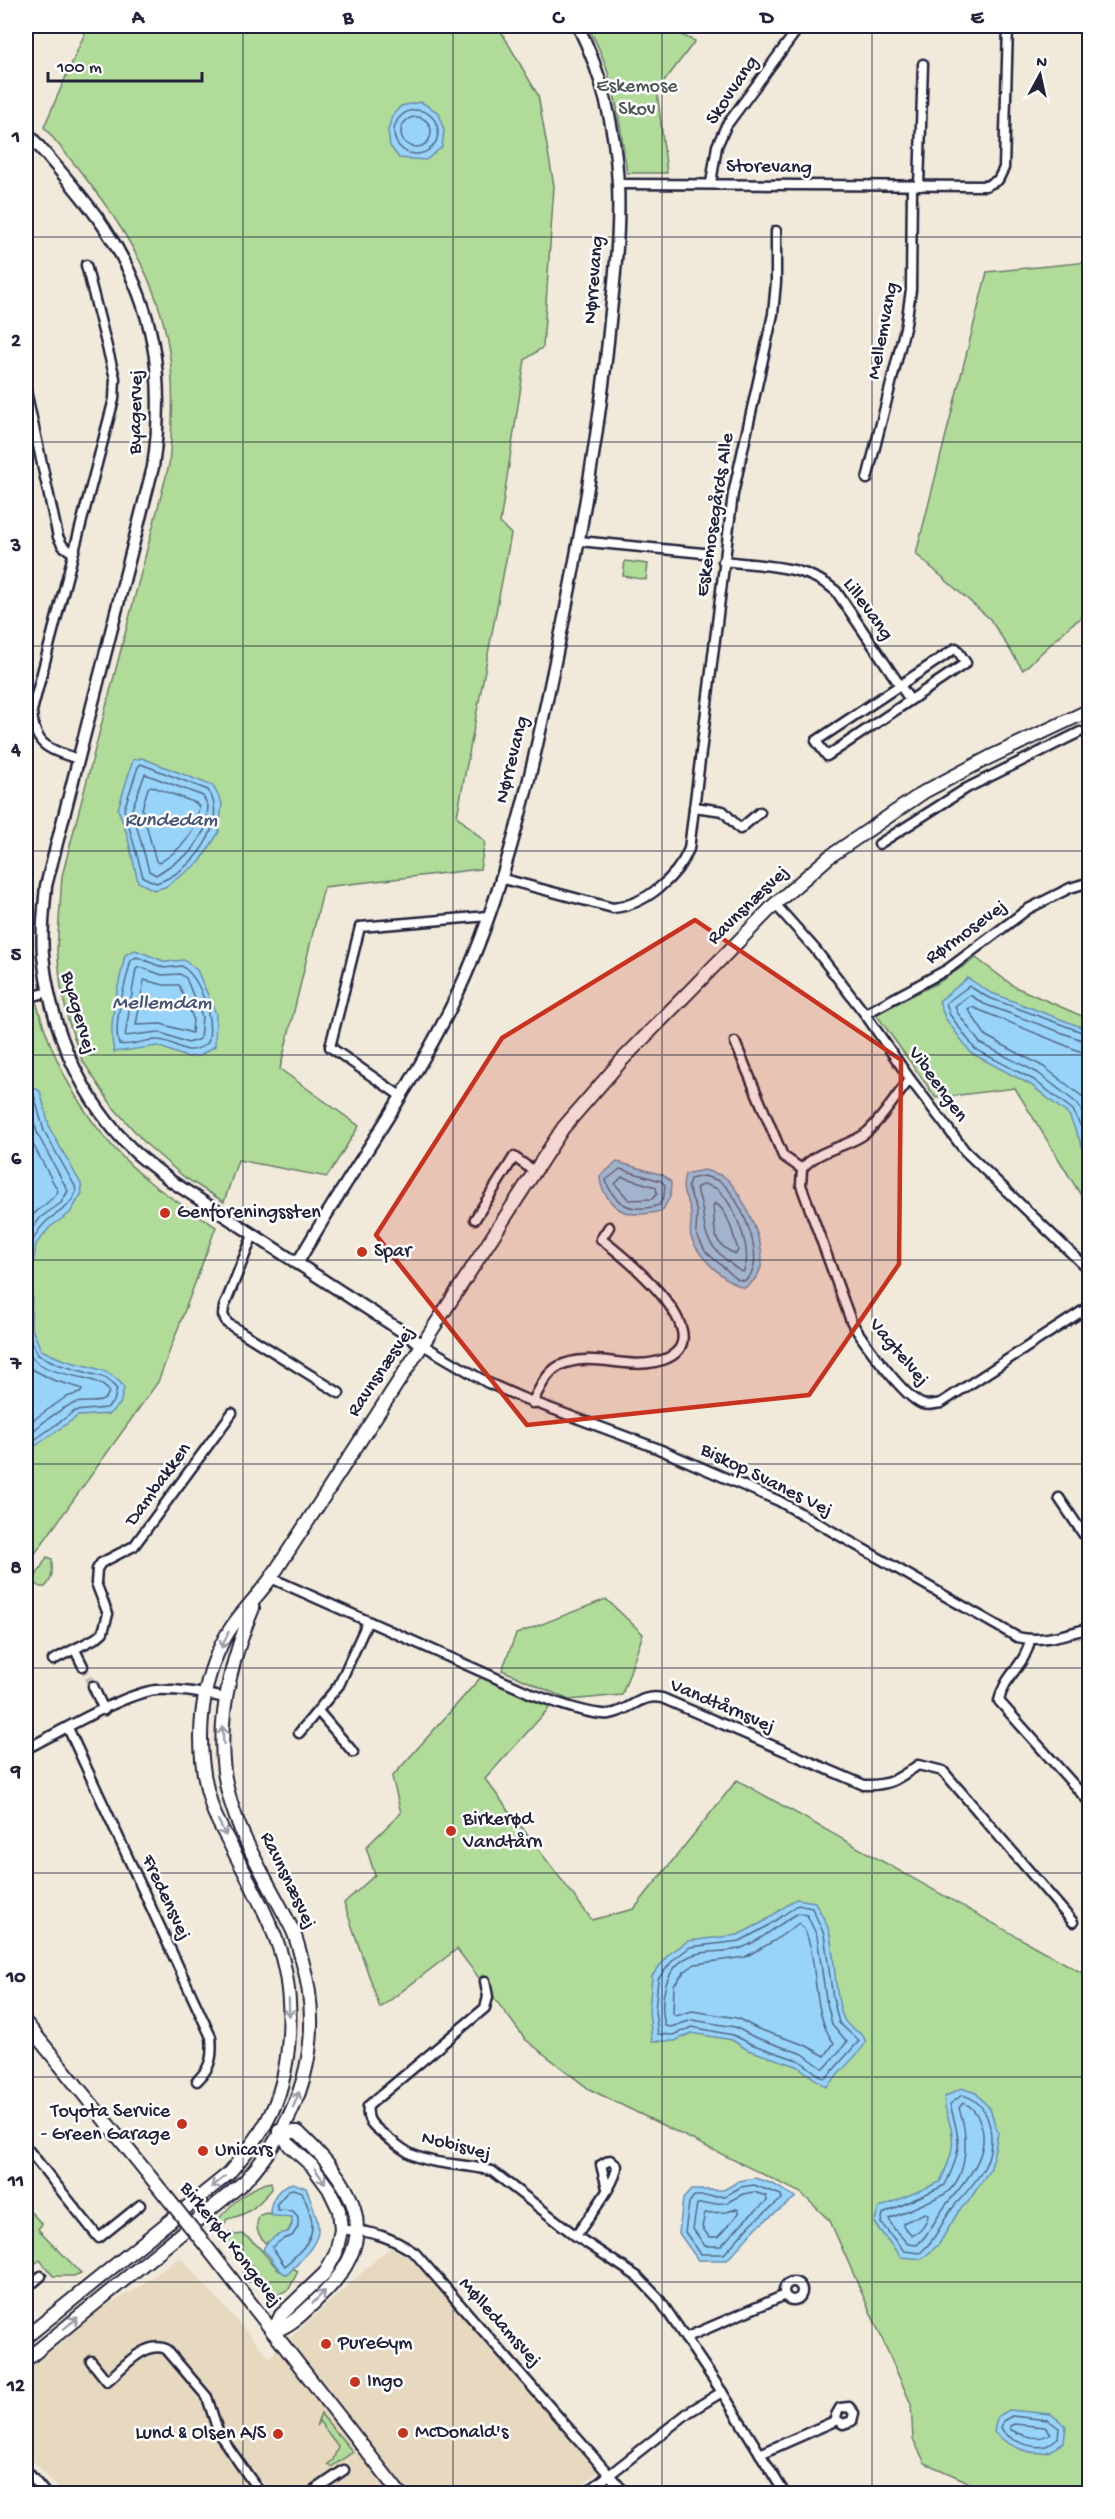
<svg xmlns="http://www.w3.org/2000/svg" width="1115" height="2519" font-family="'Gochi Hand',sans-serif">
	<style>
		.built { fill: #e7d9c0 }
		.green { fill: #b0db98; stroke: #697e6a; stroke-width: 1.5 }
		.water { fill: #98d4f9; stroke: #698dad; stroke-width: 1.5 }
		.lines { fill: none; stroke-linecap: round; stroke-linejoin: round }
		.shore { stroke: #516987; stroke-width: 1.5 }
		.minor-tunnel { stroke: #c8c1ba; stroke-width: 8; stroke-dasharray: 8 4; stroke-linecap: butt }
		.minor-casing { stroke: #22223b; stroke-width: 13 }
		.tertiary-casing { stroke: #22223b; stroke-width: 15 }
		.secondary-casing { stroke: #22223b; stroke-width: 16 }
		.minor { stroke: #fff; stroke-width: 8 }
		.tertiary { stroke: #fff; stroke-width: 10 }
		.secondary { stroke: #fff; stroke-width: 12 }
		.secondary-bridge-casing { stroke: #22223b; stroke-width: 16; stroke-linecap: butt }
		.secondary-bridge { stroke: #fff; stroke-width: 12 }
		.oneway { stroke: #9c9ca7 }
		.marked { fill: #c8321e; fill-opacity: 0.2; stroke: #c8321e; stroke-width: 4.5; stroke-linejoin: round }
		.grid { fill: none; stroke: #22223b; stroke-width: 1.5; stroke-opacity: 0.55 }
		.poi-dot { fill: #c8321e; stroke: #fff; stroke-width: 2 }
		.labels { text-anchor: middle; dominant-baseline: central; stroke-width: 5; stroke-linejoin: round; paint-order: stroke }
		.park-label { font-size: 20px; fill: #4d5a57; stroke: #fff }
		.street-label { font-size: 20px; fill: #22223b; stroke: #fff }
		.poi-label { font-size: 20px; fill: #22223b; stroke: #fff; text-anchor: start }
		.water-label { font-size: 21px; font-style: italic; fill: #455774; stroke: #fff }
		.neatline { fill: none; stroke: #22223b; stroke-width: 2 }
		.grid-label { font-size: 20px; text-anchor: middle; font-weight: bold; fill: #22223b }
	</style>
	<rect width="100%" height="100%" fill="#f1e9da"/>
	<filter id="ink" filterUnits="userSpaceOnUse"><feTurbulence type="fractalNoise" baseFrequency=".0167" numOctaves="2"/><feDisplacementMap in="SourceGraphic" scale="12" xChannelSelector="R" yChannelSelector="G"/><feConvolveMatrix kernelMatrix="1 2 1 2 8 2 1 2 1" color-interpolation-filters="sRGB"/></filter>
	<g filter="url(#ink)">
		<polygon class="built" points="390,2247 409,2258 424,2271 601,2470 572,2494 62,2493 26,2453 26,2371 103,2307 136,2289 180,2257 269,2357"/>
		<g class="green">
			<path d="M88,26H498L538,95L554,186L543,347L525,360L500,523L511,534L457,816L485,842L480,869L324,887L280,1069L359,1126L327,1177L238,1160L224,1202L184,1177L146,1144L113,1107L82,1060L68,1020L61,987L57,950L62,876L169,465C172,427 175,389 169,351C157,263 99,193 44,127Z"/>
			<path d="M587,26H661L695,41L657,91L667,173H627C620,123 614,69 587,26Z"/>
			<polygon points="1089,262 1089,613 1072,624 1023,670 990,619 916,554 987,272"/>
			<polygon points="625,561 648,564 646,580 623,576"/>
			<polygon points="976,958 1015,987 1089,1019 1090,1183 1082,1197 1015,1088 936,1098 876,1014 939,982"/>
			<path d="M36,1001C56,1073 93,1136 151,1183C171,1199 194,1212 216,1227L158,1382L26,1566V1004Z"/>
			<path d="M47,1557L52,1559C52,1570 54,1578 45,1587H40L35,1582V1578Z"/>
			<polygon points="606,1599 643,1634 622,1695 569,1700 502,1670 516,1634"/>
			<polygon points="482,1676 551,1706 485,1779 592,1920 634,1909 737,1780 1084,1974 1089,1974 1089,2493 984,2493 964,2480 925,2463 913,2439 911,2404 830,2221 801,2193 589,2089 526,2040 457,1949 380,2008 344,1903 375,1875 366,1847 401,1813 392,1777"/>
			<path d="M271,2182L272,2189C257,2206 249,2215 227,2219L224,2226L218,2228L216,2222C229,2206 250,2186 271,2182Z"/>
			<polygon points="26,2207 42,2224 38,2229 81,2273 74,2276 53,2276 40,2260 36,2263 30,2262 26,2256"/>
			<path d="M266,2213L293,2217C291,2235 281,2237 265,2243C257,2233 254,2226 260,2215Z"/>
			<path d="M229,2232L236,2235L242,2234C259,2243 266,2258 280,2271L291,2267L298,2271L289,2289L278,2295C266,2290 263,2280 255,2270C247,2260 236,2249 225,2243L222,2233Z"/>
			<polygon points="321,2414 353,2452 331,2467 328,2464 333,2460 338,2446 319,2421 316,2426"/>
		</g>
		<g class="water">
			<polygon points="421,102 439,113 444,131 442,147 426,160 399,158 390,146 388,131 392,116 401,106"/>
			<polygon points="142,758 213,786 222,803 219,832 200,862 165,887 154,890 138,882 127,834 118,809 133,760"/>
			<path d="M135,950L166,962L184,960L197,970L216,1014L215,1046L199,1056L186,1057L158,1046L114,1052C107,1021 119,986 125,955Z"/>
			<polygon points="968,978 989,992 1089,1030 1089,1152 1085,1153 1069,1115 1031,1085 971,1053 945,1018 939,1001"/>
			<path d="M27,1084L40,1091L50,1129L81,1184L82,1193L70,1213L50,1227L36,1244L33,1267L31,1326L41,1350C48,1353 56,1357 64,1360C85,1367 112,1367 124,1388L120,1404L109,1414L78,1416L31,1449L26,1460Z"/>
			<path d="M617,1162L663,1175L671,1182L670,1197L662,1211C641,1215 622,1219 608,1198C603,1190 600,1186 600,1176Z"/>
			<path d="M704,1170C711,1172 721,1174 726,1178C742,1192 767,1246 761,1267C758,1277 753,1283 744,1288C723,1280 699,1258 691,1237C689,1229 692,1221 691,1214C689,1194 679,1198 685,1174Z"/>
			<path d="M796,1899L815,1902C820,1912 828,1924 830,1935C835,1957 835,2004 845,2021C850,2030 867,2033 865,2043C864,2049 832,2080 826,2087L797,2066L748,2050L732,2040L691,2033L675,2041H652L649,2011L652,1976L668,1955L688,1941L738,1935L763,1922Z"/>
			<path d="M961,2088L976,2093L990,2109L998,2133L991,2168L968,2202L960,2209L939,2244L922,2259L901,2257L874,2223L879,2208L940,2182C950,2160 957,2146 949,2121C947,2112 943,2107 945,2097Z"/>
			<polygon points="755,2178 773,2184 796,2197 757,2227 727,2260 698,2260 679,2233 683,2199 691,2190 724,2190 739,2181"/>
			<path d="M293,2183L306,2188C326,2237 322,2237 287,2275C275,2270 273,2257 263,2250C266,2241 278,2233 288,2232L292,2225V2217L273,2216L270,2212C271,2199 279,2186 293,2183Z"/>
			<path d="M1009,2410L1051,2414L1066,2426L1064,2442C1059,2445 1053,2450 1047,2452C1028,2456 1006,2444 994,2432L997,2417Z"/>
		</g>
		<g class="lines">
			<g class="shore">
				<circle cx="416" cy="132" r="22"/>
				<circle cx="416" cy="132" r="15"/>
				<path d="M141,764L208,790C231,824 190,874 156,883L143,877L124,809L138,767Z"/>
				<polygon points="145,774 203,796 208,806 206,827 191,852 156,875 149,871 132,809"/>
				<path d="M151,786L196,803L199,807C196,834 182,849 159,863L156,861L142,809L148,788Z"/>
				<path d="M137,957L164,968L182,966C202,980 214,1020 208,1043C183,1060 180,1041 158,1040C144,1039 132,1047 119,1044C112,1024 126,982 131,960Z"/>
				<polygon points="140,967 162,975 180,974 186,978 202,1017 200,1039 188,1043 159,1032 125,1036 136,969"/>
				<polygon points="144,980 164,985 179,985 193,1018 192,1033 161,1024 136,1025"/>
				<polyline points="1090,1035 987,997 969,986 946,1003 950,1015 975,1049 1034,1080 1073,1110 1090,1146"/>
				<polyline points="1090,1043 984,1004 970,995 955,1006 957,1012 980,1043 1038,1073 1078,1104 1090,1129"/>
				<polyline points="1090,1052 1079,1051 972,1007 968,1009 986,1036 1044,1067 1083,1097 1090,1106"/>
				<path d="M26,1090L34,1095L44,1131L75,1186L76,1192C70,1208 59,1211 47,1221C20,1245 26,1287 26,1319"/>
				<polyline points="26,1098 38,1135 68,1191 61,1203 41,1217 26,1236"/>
				<path d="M26,1126L30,1139L58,1191C52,1202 35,1210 26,1222"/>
				<path d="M620,1169L661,1181L665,1185L664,1196L659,1205C640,1211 623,1210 612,1193C609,1188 607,1185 606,1180Z"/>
				<path d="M704,1176C709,1178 718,1179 722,1183C740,1197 771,1266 744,1281L737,1279L705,1251L696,1233L697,1212L688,1187L690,1179Z"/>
				<polygon points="622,1177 656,1187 657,1194 652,1199 629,1200 615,1184"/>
				<path d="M704,1184C708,1186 714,1187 717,1189C734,1202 755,1254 743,1272C736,1270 730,1263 724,1258C695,1233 710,1219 696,1188Z"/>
				<path d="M715,1203C729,1211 733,1236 738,1250L736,1254C709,1244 716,1227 713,1206Z"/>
				<polyline points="26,1327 38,1355 60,1365 106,1378 117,1389 114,1401 107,1408 75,1411 26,1446"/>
				<path d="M26,1348C40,1382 91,1369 109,1391C105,1409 86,1398 73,1404C56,1410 40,1426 26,1436"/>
				<polyline points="26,1366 53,1380 80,1388 82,1390 80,1393 66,1397 26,1425"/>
				<polygon points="798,1905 812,1908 824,1934 833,1998 839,2023 859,2041 827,2077 823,2078 800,2061 751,2044 733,2035 692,2027 673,2035 658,2034 655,2011 658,1979 673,1960 690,1947 740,1941 766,1927"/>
				<path d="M799,1913L807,1915L817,1936L826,1999L832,2024L847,2042L826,2067L822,2068L803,2054L754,2037L735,2027L692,2020L671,2027L665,2026C659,2001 664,1965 693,1955C709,1949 728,1954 744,1947C764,1939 779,1923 799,1913Z"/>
				<path d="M799,1923C821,1944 808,2010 834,2043L825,2056L805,2045L758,2029L737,2018L692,2011L676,2016L673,2014L674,1985L684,1972L695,1964L745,1957L774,1941Z"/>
				<path d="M962,2095C993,2102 997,2144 984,2168C976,2182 966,2193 955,2205C941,2221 938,2238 920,2253L904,2251L881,2223L883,2214L945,2185C963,2148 960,2142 950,2104Z"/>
				<path d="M963,2103C970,2105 976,2112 979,2119C993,2150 969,2178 950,2200C937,2214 932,2232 917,2245L908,2244L894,2229L889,2219L945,2194C970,2176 968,2133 959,2108Z"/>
				<polygon points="754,2185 781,2195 782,2199 752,2223 724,2254 701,2254 685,2232 689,2203 694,2196 725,2196 741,2187"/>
				<path d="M293,2189L302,2192C312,2216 320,2233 298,2253C294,2257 290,2263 285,2266L272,2247L283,2239L292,2236L298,2227V2217L293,2211L278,2210L276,2205L289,2190Z"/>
				<polygon points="754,2192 766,2196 767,2201 747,2218 721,2246 705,2246 693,2229 697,2204 726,2203 743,2194"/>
				<polygon points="736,2209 739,2210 739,2213 718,2237 709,2237 702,2227 705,2213 727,2212"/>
				<path d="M925,2213L928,2214C928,2222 920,2234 912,2235L903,2226V2223Z"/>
				<path d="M1012,2416L1048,2420L1059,2428L1058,2438C1055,2440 1050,2444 1046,2446C1031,2449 1008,2440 1001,2428L1003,2421Z"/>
				<path d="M1014,2424L1045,2427L1051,2433C1039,2442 1024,2436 1011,2430L1010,2426Z"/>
			</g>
			<polyline class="minor-tunnel" points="83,1666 93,1686"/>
			<g class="minor-casing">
				<g id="minor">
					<polyline points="711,183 717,146 726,126 800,26"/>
					<polyline points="618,184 986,186 998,180 1004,168 1008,26"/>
					<polyline points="919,186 923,64"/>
					<polyline points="26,391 58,537 63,546 73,553"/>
					<polyline points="867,479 906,324 911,290 912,186"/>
					<polyline points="579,541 703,553"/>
					<path d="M723,561C763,566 805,564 836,591L910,700"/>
					<polygon points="956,648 966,663 827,756 816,741"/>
					<path d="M78,759C48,749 34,746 32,711L114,399L115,378L86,265"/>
					<polyline points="694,807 723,811 740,829 760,812"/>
					<polyline points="879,844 967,788 1080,732"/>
					<path d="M500,878L613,908C645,905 677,878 689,849L733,494L773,314L776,282V231"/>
					<polyline points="775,904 815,949 865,1014 910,1079 965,1151 1090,1271"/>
					<polyline points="26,998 49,992"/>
					<polyline points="865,1014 948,969 1028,909 1070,888 1090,882"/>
					<polyline points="735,1042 783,1156 802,1169"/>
					<path d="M910,1079C896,1096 883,1118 866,1133C847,1148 817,1149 802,1169L801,1185L851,1321C862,1340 904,1397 922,1404C929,1406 935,1404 941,1403L1090,1306"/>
					<polyline points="402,1097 330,1047 360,927 488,916"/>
					<polyline points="475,1219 514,1157 534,1171"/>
					<polyline points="253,1235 224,1307 223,1315 227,1323 339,1393"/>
					<path d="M423,1345L486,1382L520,1397L654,1447L779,1501L1017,1637C1042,1643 1065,1634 1090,1628"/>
					<path d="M532,1403C539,1390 546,1373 559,1366C589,1351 624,1369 655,1362C733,1345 624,1256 601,1239L609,1227"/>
					<polyline points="1059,1498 1090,1544"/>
					<path d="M271,1578L532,1694C551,1701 591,1716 609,1714C629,1712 640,1693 662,1698L864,1785C889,1786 898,1779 918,1765L943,1771L1073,1922"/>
					<path d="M1030,1640C1026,1665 1004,1675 999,1701L1090,1803"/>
					<polyline points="75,1650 83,1666"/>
					<polyline points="53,1660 96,1638 103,1632 108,1614 96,1583 97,1569 101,1563 134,1546 232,1413"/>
					<polyline points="93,1686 104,1710"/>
					<polyline points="318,1711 353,1752"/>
					<path d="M68,1728L211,2037C213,2057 211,2067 197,2081"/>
					<polyline points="299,1733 339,1685 368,1621"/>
					<path d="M26,1749C56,1734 125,1693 156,1690C179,1689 202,1693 225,1698"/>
					<path d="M485,1981L488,1997L485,2008L368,2106C366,2120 372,2125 382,2133C392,2141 402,2150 413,2155C437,2166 466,2163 492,2171L576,2236L638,2277L659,2299L722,2392L785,2494"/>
					<polyline points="26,2147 99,2238 140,2205"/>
					<path d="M341,2230C369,2229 392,2237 415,2253L626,2494"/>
					<path d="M576,2236C586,2220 617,2183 617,2166L610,2160L601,2165L607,2188"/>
					<polyline points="26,2270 34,2282 41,2276"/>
					<circle cx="793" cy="2291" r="9"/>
					<polyline points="685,2338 785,2295"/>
					<path d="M91,2361L107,2381C123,2368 145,2340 166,2349L207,2397L219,2434L261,2494"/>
					<polyline points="760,2454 837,2420 843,2424 852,2421 854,2413 849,2407 840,2408 836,2415 837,2420"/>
					<polyline points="26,2470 46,2494"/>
					<polyline points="309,2494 344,2470"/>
					<polyline points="585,2494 689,2412 722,2392"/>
				</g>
			</g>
			<g class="tertiary-casing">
				<g id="tertiary">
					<path d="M26,131C52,162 81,193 104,227C155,304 166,377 153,467L46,886C44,908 41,932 43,955C50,1027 81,1101 135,1152C146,1162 159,1171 171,1181L423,1345"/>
					<path d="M297,1264C352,1167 421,1078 466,975C514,864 541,732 565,613C584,517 601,419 610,321C615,275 620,230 618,183C615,127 603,76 578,26"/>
				</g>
			</g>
			<g class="secondary-casing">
				<g id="secondary">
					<polyline points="26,2023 165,2195"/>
					<polyline points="202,2241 400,2494"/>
					<path d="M273,2332C296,2323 307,2309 324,2293C386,2231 351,2183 298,2132H282"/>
					<polyline points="273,2332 281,2315 325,2273 336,2253 341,2230 339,2210 329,2189 312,2166 290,2146 279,2130"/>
					<path d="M26,2337L228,2174C242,2158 256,2141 266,2123C294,2074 296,1993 277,1942C265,1908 246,1876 230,1844C224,1832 216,1820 212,1807C200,1770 198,1733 205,1695C208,1675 218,1648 229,1631C241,1612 258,1596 271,1578L563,1128L622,1060L775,904L829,857L924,792L990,757L1090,710"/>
					<path d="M26,2360L244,2182C301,2119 326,2043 302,1960C299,1950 297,1939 292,1929C267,1878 232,1829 224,1772C217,1715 231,1660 253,1608"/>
				</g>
			</g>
			<use href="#minor" class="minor"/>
			<use href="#tertiary" class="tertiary"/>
			<use href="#secondary" class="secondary"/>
			<g class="secondary-bridge-casing">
				<polyline id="secondary-bridge" points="165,2195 202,2241"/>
			</g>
			<use href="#secondary-bridge" class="secondary-bridge"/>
		</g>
		<defs><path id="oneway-shaft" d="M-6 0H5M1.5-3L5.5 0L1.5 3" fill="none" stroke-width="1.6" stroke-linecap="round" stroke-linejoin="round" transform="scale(1.5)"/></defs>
		<g class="oneway">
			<use href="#oneway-shaft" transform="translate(225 1640) rotate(114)"/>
			<use href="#oneway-shaft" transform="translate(223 1735) rotate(-93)"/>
			<use href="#oneway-shaft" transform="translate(222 1828) rotate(64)"/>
			<use href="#oneway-shaft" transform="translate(289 2008) rotate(89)"/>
			<use href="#oneway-shaft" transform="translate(296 2100) rotate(-69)"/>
			<use href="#oneway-shaft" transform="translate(320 2176) rotate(54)"/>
			<use href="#oneway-shaft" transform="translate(218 2182) rotate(141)"/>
			<use href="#oneway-shaft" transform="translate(319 2297) rotate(-45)"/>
			<use href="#oneway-shaft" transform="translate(71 2323) rotate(-39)"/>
		</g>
	</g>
	<path class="marked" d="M695,920L901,1060L899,1264L809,1395L527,1425L376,1235L502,1038Z"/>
	<path class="grid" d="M243,26V2494M453,26V2494M662,26V2494M872,26V2494M26,237H1090M26,442H1090M26,646H1090M26,851H1090M26,1055H1090M26,1260H1090M26,1464H1090M26,1668H1090M26,1873H1090M26,2077H1090M26,2282H1090"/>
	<g class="poi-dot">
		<circle cx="165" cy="1213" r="6"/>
		<circle cx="362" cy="1252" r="6"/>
		<circle cx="451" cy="1831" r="6"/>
		<circle cx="182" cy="2124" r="6"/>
		<circle cx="203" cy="2151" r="6"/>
		<circle cx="326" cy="2344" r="6"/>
		<circle cx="355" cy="2382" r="6"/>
		<circle cx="403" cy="2433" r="6"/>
		<circle cx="278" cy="2434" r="6"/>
	</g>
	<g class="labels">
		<g class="park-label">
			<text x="637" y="87">Eskemose<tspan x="637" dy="23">Skov</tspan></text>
		</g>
		<g class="street-label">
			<text transform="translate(733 91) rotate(-56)">Skovvang</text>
			<text transform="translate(769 168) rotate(1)">Storevang</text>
			<text transform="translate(595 280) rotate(-85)">Nørrevang</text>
			<text transform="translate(884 331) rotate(-79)">Mellemvang</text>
			<text transform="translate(137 412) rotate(-89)">Byagervej</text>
			<text transform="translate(716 515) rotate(-81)">Eskemosegårds Alle</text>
			<text transform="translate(867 610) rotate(54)">Lillevang</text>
			<text transform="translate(513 760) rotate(-76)">Nørrevang</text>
			<text transform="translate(749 906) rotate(-44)">Ravnsnæsvej</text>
			<text transform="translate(967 933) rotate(-36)">Rørmosevej</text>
			<text transform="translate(77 1013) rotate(74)">Byagervej</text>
			<text transform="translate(937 1085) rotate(54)">Vibeengen</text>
			<text transform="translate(898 1353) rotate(50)">Vagtelvej</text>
			<text transform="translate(382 1372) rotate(-56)">Ravnsnæsvej</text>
			<text transform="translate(766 1481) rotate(26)">Biskop Svanes Vej</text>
			<text transform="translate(159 1485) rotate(-54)">Dambakken</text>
			<text transform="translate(722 1707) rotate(23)">Vandtårnsvej</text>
			<text transform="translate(287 1881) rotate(64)">Ravnsnæsvej</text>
			<text transform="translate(165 1898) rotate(65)">Fredensvej</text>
			<text transform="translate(456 2147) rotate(14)">Nobisvej</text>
			<text transform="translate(230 2245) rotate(52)">Birkerød Kongevej</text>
			<text transform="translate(499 2323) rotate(48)">Mølledamsvej</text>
		</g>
		<g class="poi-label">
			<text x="177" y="1213">Genforeningssten</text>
			<text x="374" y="1252">Spar</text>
			<text x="463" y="1820">Birkerød<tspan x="463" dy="23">Vandtårn</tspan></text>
			<text x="170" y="2112" text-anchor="end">Toyota Service<tspan x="170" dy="23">- Green Garage</tspan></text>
			<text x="215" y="2151">Unicars</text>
			<text x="338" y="2344">PureGym</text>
			<text x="367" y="2382">Ingo</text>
			<text x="415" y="2433">McDonald's</text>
			<text x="266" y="2434" text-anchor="end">Lund &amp; Olsen A/S</text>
		</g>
		<g class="water-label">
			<text x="171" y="821">Rundedam</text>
			<text x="162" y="1004">Mellemdam</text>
		</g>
	</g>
	<rect width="1115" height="2519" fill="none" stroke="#fff" stroke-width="66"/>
	<g transform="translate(1040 75) rotate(8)" stroke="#ffffff" stroke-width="4.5" paint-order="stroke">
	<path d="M0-4.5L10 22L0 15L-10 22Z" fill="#22223b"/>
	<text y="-9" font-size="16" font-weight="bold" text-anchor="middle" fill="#22223b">N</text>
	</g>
	<path d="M48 72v9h154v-9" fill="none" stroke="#22223b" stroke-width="3"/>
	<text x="57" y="72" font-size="18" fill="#22223b" stroke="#ffffff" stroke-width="4.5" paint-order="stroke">100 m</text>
	<rect x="33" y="33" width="1049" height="2453" class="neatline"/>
	<g class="grid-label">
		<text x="138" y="23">A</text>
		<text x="348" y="23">B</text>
		<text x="558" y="23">C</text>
		<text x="767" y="23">D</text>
		<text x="977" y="23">E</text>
		<text x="16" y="142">1</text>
		<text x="16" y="346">2</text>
		<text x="16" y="551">3</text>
		<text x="16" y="755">4</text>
		<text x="16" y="960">5</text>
		<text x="16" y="1164">6</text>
		<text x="16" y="1369">7</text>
		<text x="16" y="1573">8</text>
		<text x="16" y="1777">9</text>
		<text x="16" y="1982">10</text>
		<text x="16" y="2186">11</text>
		<text x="16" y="2391">12</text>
	</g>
</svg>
